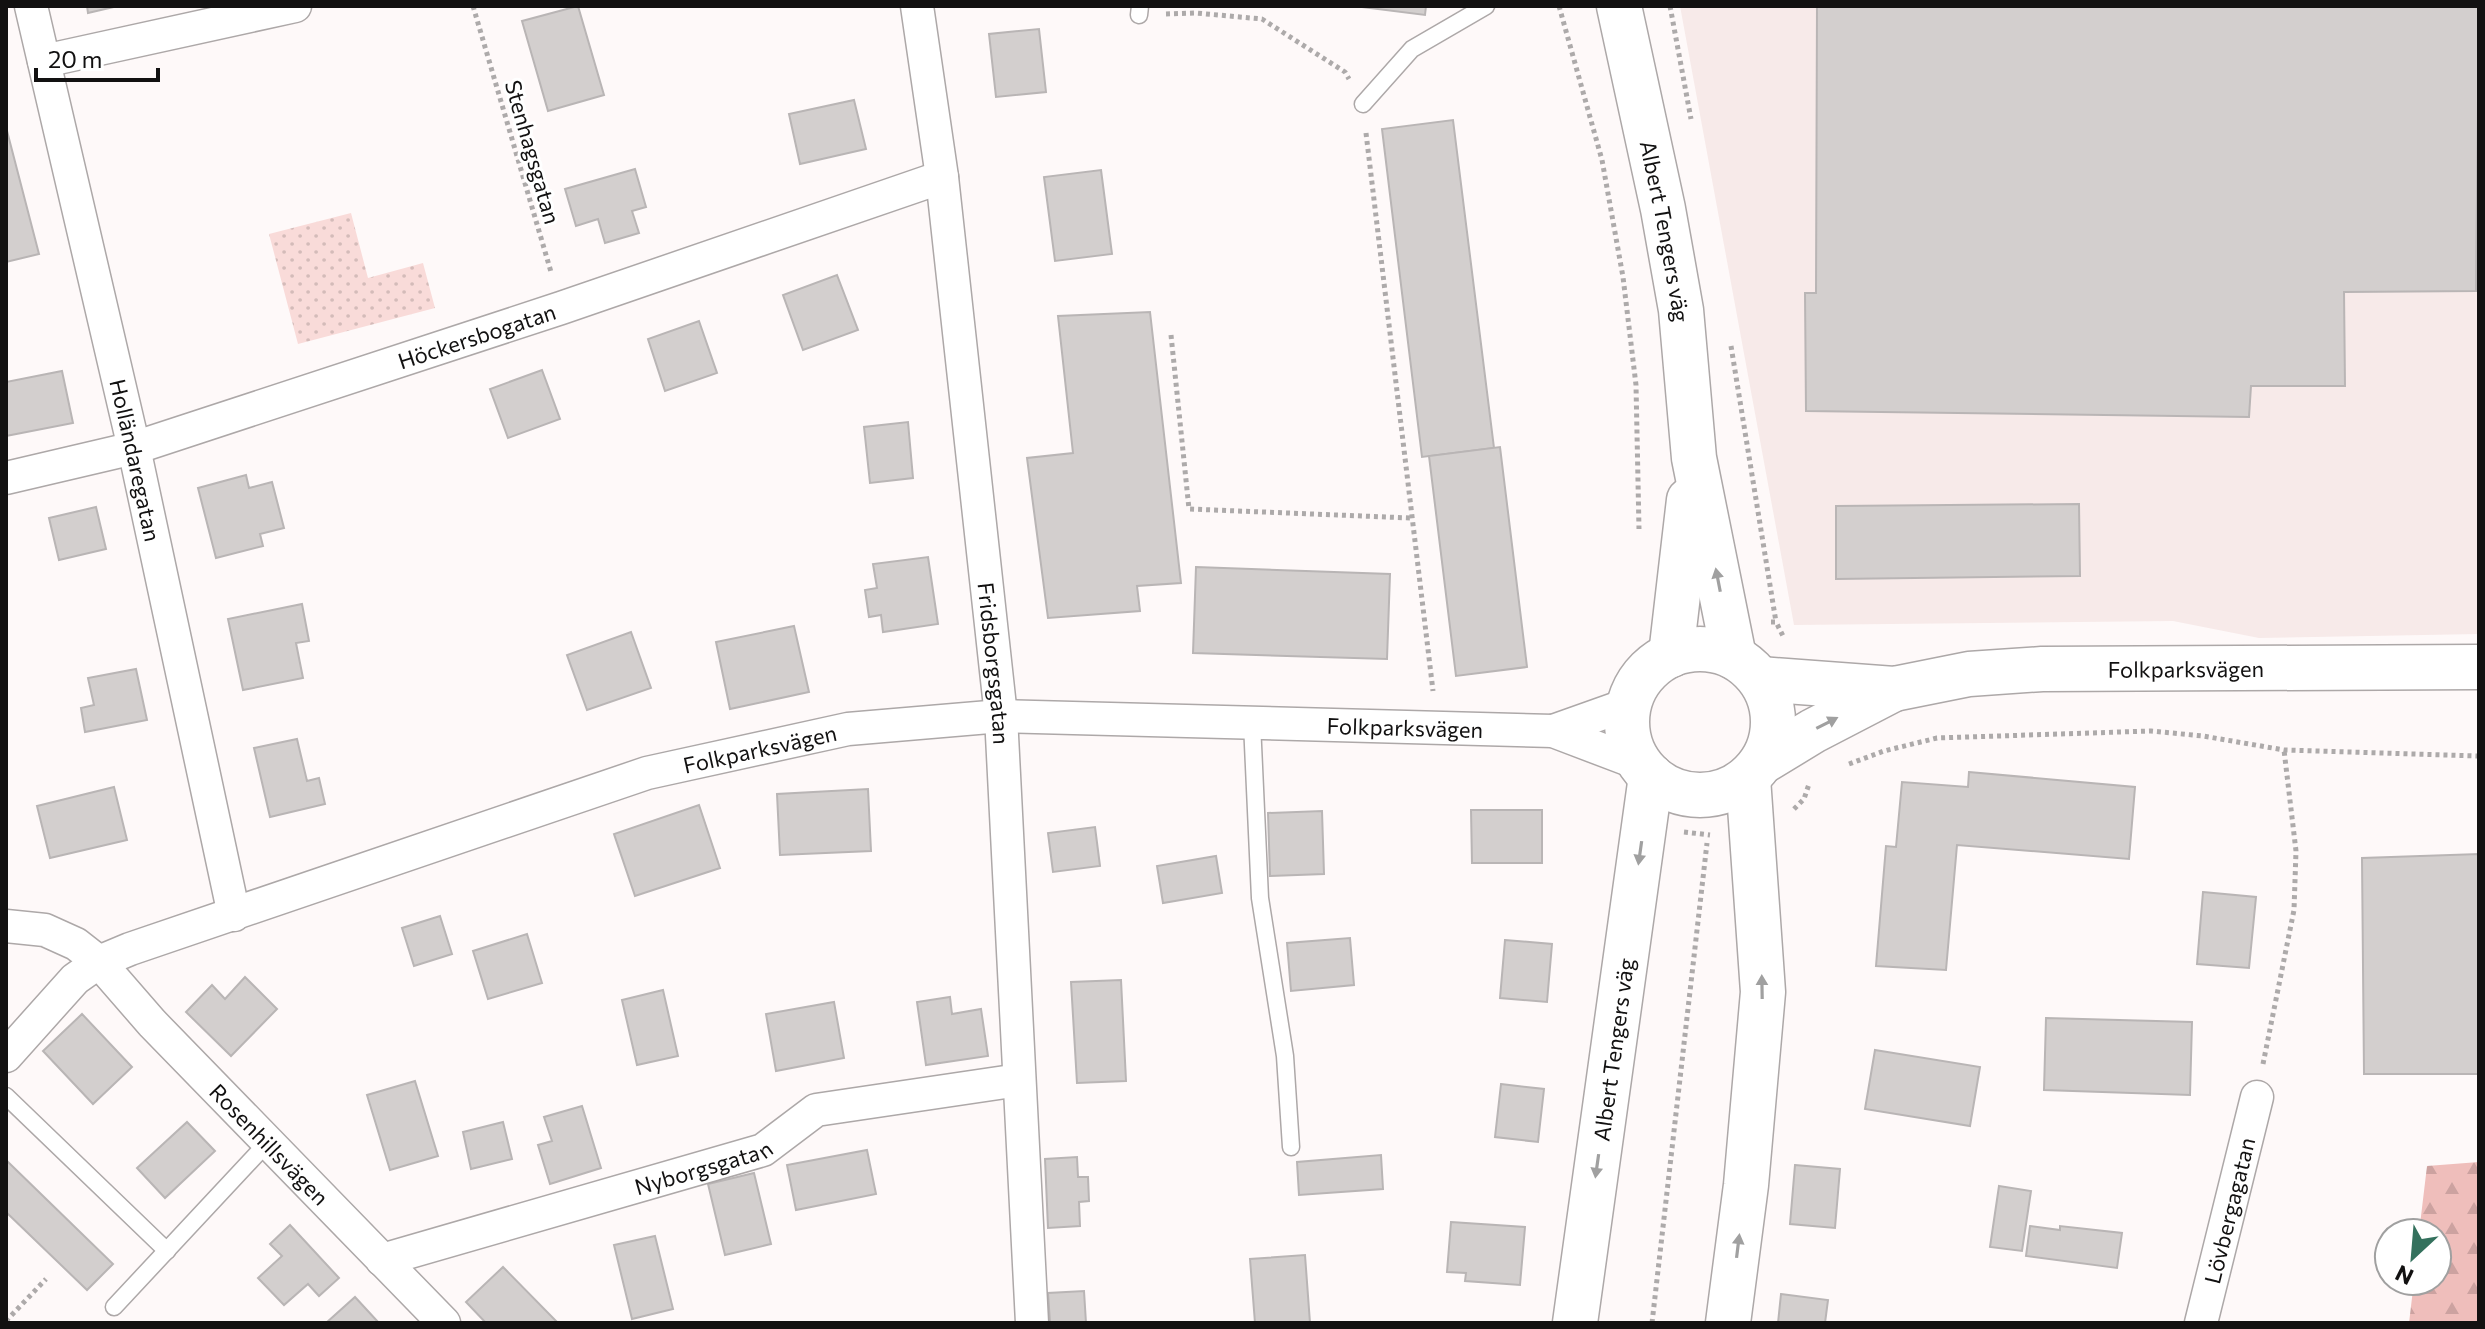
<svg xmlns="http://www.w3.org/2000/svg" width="2485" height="1329" font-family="Commissioner,sans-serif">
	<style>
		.built { fill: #f7eae9 }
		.green { fill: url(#green-dots) }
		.forest { fill: url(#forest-firs) }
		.building { fill: #d3cfce; stroke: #b9b5b5; stroke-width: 2 }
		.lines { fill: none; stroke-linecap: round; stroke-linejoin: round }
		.service-casing { stroke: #ada8a8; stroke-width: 19 }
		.minor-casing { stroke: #ada8a8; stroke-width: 35 }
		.secondary-casing { stroke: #ada8a8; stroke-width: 47 }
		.path { stroke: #adaaaa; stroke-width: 5; stroke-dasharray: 4 4; stroke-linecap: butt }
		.service { stroke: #fff; stroke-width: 16 }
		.minor { stroke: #fff; stroke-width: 32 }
		.secondary { stroke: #fff; stroke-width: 44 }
		.oneway { fill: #a0a0a0 }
		.labels { text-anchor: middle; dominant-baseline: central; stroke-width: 6; stroke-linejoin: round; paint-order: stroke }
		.street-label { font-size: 22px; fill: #121111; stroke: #fff }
	</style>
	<defs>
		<pattern id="green-dots" width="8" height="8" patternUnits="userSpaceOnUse" patternTransform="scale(2)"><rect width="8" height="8" fill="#f9dbd9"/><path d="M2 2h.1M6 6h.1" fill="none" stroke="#d4bbb9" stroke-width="1.8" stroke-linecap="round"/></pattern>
		<pattern id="forest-firs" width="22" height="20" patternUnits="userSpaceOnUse" patternTransform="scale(2)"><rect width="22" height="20" fill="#efbebb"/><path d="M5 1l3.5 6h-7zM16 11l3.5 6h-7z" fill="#cca2a0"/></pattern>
	</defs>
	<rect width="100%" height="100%" fill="#fef9f9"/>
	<polygon class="built" points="1680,6 2479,6 2479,634 2259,638 2173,621 1794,625"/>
	<polygon class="green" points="351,213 368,278 423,263 435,308 298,344 269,234"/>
	<polygon class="forest" points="2479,1162 2479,1323 2409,1323 2414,1281 2437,1281 2437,1233 2419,1233 2427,1166"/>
	<g class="building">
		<polygon points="87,6 118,6 88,13"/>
		<polygon points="578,6 604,95 548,111 522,21"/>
		<polygon points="1354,6 1426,6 1425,15"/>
		<polygon points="1817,6 2479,6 2476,291 2344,292 2345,386 2251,386 2249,417 1806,411 1805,293 1816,293"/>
		<polygon points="1039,29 1046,92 996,97 989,34"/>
		<polygon points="854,100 866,149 800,164 789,114"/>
		<polygon points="1453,120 1494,448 1422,457 1382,129"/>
		<polygon points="6,127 39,254 6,262"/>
		<polygon points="635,169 646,207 632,211 639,233 605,243 598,219 576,226 565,189"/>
		<polygon points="1101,170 1112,254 1055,261 1044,177"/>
		<polygon points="837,275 858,330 803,350 783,295"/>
		<polygon points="1150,312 1181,583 1137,586 1140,611 1048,618 1027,458 1073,453 1058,316"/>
		<polygon points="699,321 717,373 665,391 648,339"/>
		<polygon points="542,370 560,419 508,438 490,389"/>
		<polygon points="62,371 73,423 6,436 6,382"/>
		<polygon points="908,422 913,478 870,483 864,427"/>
		<polygon points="1500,447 1527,667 1456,676 1429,456"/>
		<polygon points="246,475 249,488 272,482 284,528 260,534 263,546 216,558 198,488"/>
		<polygon points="2079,504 2080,576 1836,579 1836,506"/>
		<polygon points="96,507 106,549 59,560 49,518"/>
		<polygon points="928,557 938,624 883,632 881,615 869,617 865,590 877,588 873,564"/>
		<polygon points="1196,567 1390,574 1387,659 1193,653"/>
		<polygon points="302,604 309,641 296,643 303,678 243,690 228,619"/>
		<polygon points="794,626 809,692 730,709 716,642"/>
		<polygon points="631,632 651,688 587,710 567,655"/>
		<polygon points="136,669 147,720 85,732 81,708 94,705 88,678"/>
		<polygon points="297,739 307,781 319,778 325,804 270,817 254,748"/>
		<polygon points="1969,772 2135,787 2129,859 1957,845 1946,970 1876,966 1886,846 1896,847 1902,782 1968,787"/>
		<polygon points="114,787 127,840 50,858 37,806"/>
		<polygon points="868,789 871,851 780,855 777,794"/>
		<polygon points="699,805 720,868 635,896 614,834"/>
		<polygon points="1471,810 1542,810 1542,863 1472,863"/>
		<polygon points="1322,811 1324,874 1270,876 1268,813"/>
		<polygon points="1095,827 1100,866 1053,872 1048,833"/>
		<polygon points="2479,854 2479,1074 2364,1074 2362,858"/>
		<polygon points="1216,856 1222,893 1163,903 1157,866"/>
		<polygon points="2203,892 2256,897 2249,968 2197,964"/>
		<polygon points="440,916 452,954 414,966 402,928"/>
		<polygon points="527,934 542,983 488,999 473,951"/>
		<polygon points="1350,938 1354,985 1291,991 1287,943"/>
		<polygon points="1505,940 1552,944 1547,1002 1500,998"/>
		<polygon points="245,977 277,1009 231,1056 186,1012 212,985 225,999"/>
		<polygon points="1121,980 1126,1081 1077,1083 1071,982"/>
		<polygon points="663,990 678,1056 637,1065 622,1000"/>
		<polygon points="950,997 952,1014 981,1009 988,1056 926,1065 917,1002"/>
		<polygon points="834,1002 844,1058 776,1071 766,1014"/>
		<polygon points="82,1014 132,1067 93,1104 43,1051"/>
		<polygon points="2046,1018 2192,1022 2190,1095 2044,1090"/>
		<polygon points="1875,1050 1980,1067 1970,1126 1865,1109"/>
		<polygon points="415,1081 438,1156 390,1170 367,1095"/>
		<polygon points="1501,1084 1544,1089 1538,1142 1495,1137"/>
		<polygon points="582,1106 601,1168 550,1184 538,1145 552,1141 544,1117"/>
		<polygon points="187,1122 215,1151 165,1198 137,1168"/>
		<polygon points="503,1122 512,1159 471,1169 463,1132"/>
		<polygon points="867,1150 876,1194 796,1210 787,1165"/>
		<polygon points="1381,1155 1383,1189 1299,1195 1297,1162"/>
		<polygon points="1077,1157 1078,1177 1088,1177 1089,1201 1079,1202 1080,1226 1048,1228 1045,1159"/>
		<polygon points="6,1160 113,1264 87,1290 6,1212"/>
		<polygon points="1795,1165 1840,1169 1835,1228 1790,1224"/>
		<polygon points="754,1173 771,1244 725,1255 708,1184"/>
		<polygon points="1999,1186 2031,1191 2022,1251 1990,1247"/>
		<polygon points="1451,1222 1525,1227 1520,1285 1465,1281 1466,1273 1447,1272"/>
		<polygon points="290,1225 339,1278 319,1296 308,1284 284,1305 258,1278 282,1256 270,1244"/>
		<polygon points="2030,1226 2060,1230 2060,1226 2122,1233 2117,1268 2026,1256"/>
		<polygon points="655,1236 673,1309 632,1319 614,1245"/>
		<polygon points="1305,1255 1310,1323 1255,1323 1250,1259"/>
		<polygon points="503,1267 558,1323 486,1323 466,1302"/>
		<polygon points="1084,1291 1086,1323 1050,1323 1048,1293"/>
		<polygon points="1781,1294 1828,1300 1825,1323 1778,1323"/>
		<polygon points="355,1297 379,1323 326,1323"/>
	</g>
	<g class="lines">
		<g class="service-casing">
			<g id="service">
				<polyline points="1139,15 1140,6"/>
				<polyline points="1363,104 1412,49 1486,6"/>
				<polyline points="1252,723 1260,898 1285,1056 1291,1147"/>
				<polyline points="6,1096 167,1251"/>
				<polyline points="114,1307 268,1142"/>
			</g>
		</g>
		<g class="minor-casing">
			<g id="minor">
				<path id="s1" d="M31,6L134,448L234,915"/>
				<path id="s2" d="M917,6L942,177L1001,716L1032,1323"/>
				<polyline points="44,61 295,6"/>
				<path id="s3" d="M6,478L134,448L561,308L942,177"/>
				<polyline points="1553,731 1629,704"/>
				<path id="s4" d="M6,926L45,930L76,944L99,962L152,1023L444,1323"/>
				<path id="s5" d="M6,1056L75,979L99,962L130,949L647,773L848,729L1001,716L1553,731L1640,764"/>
				<path id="s6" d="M382,1260L763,1150L816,1110L1019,1080"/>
				<path id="s7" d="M2201,1323L2257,1097"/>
			</g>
		</g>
		<g class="secondary-casing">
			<g id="secondary">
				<path id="s8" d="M1619,6L1663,209L1681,310L1694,458L1734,657"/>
				<circle cx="1700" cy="722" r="73"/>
				<polyline points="1671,655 1689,500"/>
				<path id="s9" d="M1760,679L1894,689L1969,674L2042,669L2479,667"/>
				<polyline points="1762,762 1813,731 1892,690"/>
				<path id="s10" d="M1575,1323L1651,776"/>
				<polyline points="1728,1323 1746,1185 1763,992 1748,778"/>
			</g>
		</g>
		<g class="path">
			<polyline points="473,6 551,272"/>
			<polyline points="1559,6 1602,160 1623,277 1636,385 1639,529"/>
			<polyline points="1670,6 1691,119"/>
			<polyline points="1166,14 1196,13 1262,19 1345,72 1349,79"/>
			<polyline points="1366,133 1433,691"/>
			<polyline points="1171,335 1189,509 1411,518"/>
			<polyline points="1731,346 1776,622"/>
			<polyline points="1771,622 1776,622 1784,638"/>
			<polyline points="1849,764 1884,751 1937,738 2151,731 2203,736 2284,750 2479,756"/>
			<polyline points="1794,809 1804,799 1809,784"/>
			<polyline points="1684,832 1710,835"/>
			<polyline points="2263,1064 2294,910 2296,851 2284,750"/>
			<polyline points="6,1321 46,1279"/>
			<polyline points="1652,1323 1707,843"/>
		</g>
		<use href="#service" class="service"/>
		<use href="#minor" class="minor"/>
		<use href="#secondary" class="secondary"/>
	</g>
	<defs><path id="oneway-solid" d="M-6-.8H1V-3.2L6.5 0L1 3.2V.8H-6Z" transform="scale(2)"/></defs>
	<g class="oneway">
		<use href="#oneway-solid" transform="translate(1718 580) rotate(-101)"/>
		<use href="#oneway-solid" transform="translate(1827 723) rotate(-27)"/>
		<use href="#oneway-solid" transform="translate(1640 853) rotate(98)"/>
		<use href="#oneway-solid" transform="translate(1762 987) rotate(-91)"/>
		<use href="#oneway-solid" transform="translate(1597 1166) rotate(98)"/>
		<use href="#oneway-solid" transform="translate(1738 1246) rotate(-83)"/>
	</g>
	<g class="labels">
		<g class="street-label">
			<text transform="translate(533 152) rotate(74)">Stenhagsgatan</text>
			<text stroke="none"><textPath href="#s8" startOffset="230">Albert Tengers väg</textPath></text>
			<text stroke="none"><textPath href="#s3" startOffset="492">Höckersbogatan</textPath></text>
			<text stroke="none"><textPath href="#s1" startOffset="466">Holländaregatan</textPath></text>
			<text stroke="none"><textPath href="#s2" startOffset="662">Fridsborgsgatan</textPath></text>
			<text stroke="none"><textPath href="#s9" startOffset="428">Folkparksvägen</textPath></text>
			<text stroke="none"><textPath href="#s5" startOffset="1476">Folkparksvägen</textPath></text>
			<text stroke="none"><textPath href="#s5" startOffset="828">Folkparksvägen</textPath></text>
			<text stroke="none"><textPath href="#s10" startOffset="276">Albert Tengers väg</textPath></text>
			<text stroke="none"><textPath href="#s4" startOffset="352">Rosenhillsvägen</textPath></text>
			<text stroke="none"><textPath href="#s6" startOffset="334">Nyborgsgatan</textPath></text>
			<text stroke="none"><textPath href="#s7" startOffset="116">Lövbergagatan</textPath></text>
		</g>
	</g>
	<rect width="2485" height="1329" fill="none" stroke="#121111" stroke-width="16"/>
	<g transform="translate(2413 1257) rotate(206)"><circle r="38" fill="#ffffff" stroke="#a0a0a0" stroke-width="2"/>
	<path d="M0-6L14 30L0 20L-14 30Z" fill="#34715d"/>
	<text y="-12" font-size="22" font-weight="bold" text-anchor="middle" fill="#121111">N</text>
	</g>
	<path d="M36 68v12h122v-12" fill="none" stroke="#121111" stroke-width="4"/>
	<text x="48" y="68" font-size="24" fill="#121111" stroke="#ffffff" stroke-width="6" paint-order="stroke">20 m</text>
</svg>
